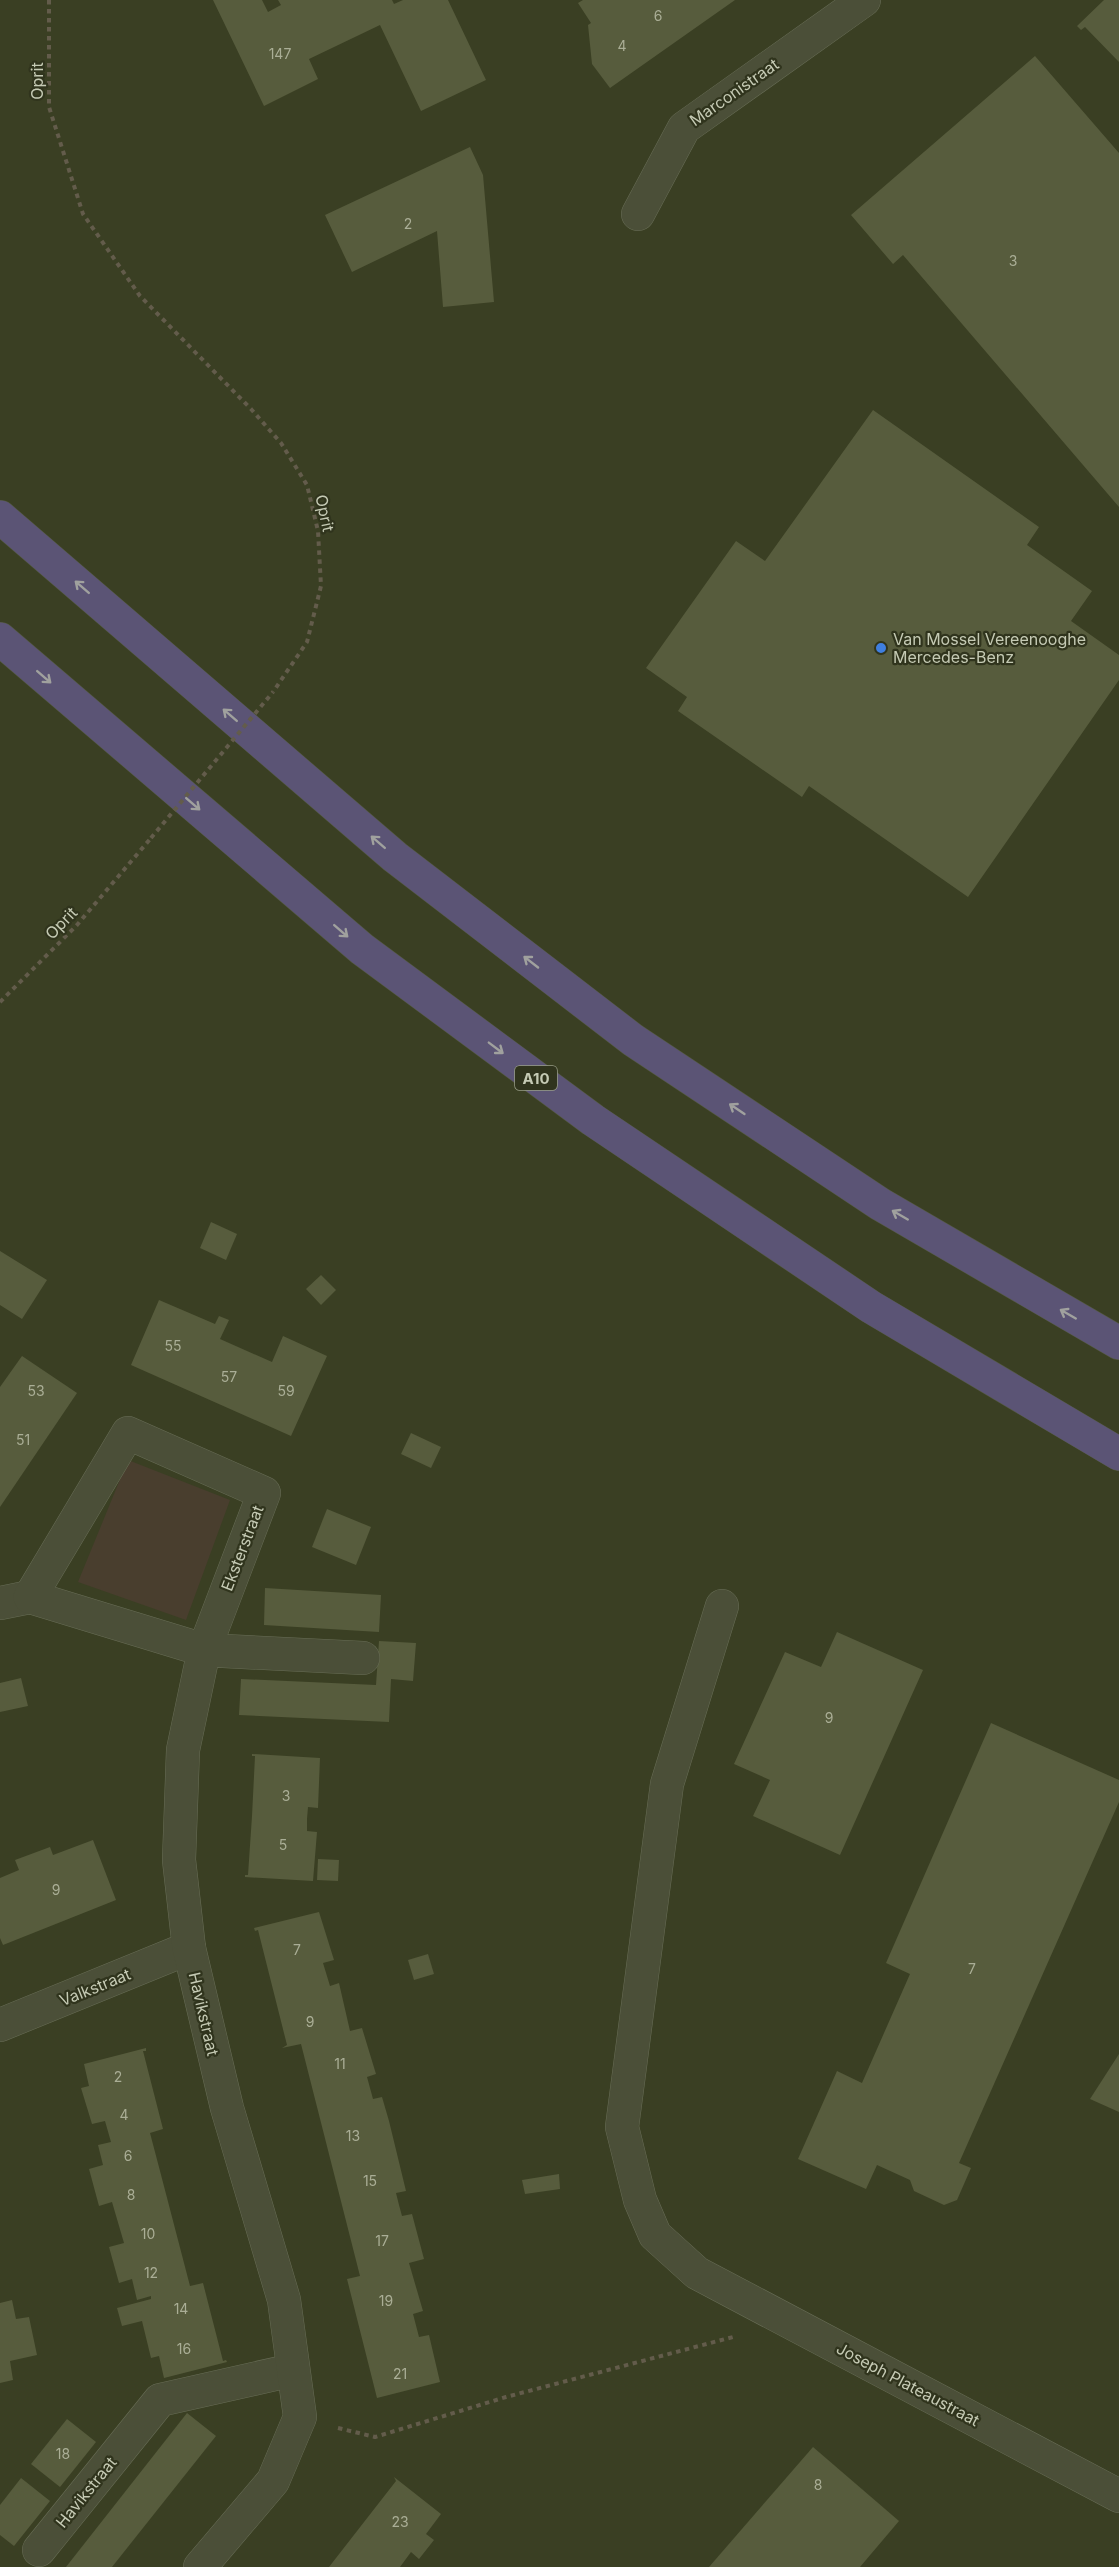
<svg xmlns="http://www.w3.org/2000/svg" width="1119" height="2567" font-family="Inter,sans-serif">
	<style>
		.green { fill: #493e2e }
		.building { fill: #575c3d }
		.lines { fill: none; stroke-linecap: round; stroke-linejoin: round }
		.minor-casing { stroke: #686d56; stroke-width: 34 }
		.highway-casing { stroke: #555a43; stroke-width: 34 }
		.path { stroke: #635c4b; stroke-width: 4; stroke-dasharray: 4.5 4.5; stroke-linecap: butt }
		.minor { stroke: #4b4f38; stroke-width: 33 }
		.highway { stroke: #5b5475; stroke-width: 33 }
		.path-bridge { stroke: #635c4b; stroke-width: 4; stroke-dasharray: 4.5 4.5; stroke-linecap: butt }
		.oneway { stroke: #a0a19e }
		.shop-dot { fill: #3f7fe0; stroke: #30341d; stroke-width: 2 }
		.labels { text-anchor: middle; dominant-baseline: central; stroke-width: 4.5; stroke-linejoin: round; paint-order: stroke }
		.number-label { font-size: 14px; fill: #aaae96 }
		.shield { fill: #30341d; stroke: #989d87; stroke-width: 1.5 }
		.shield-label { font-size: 15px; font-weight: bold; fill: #c5cab4 }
		.street-label { font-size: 16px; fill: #c5cab4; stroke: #30341d }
		.poi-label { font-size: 16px; fill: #c5cab4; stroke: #30341d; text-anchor: start }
	</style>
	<rect width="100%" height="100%" fill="#3a3f23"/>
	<polygon class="green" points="128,1460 230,1500 186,1620 78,1582"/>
	<g class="building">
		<polygon points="213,0 262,0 268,12 281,5 278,0 392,0 394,4 403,0 448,0 486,80 421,111 380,25 309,59 318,79 264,106"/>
		<polygon points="583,0 735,0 610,88 592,64 588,25 591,23 578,3"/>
		<polygon points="1104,0 1119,0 1119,62 1085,27 1081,30 1077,26"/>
		<polygon points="1035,56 1119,153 1119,507 903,255 893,264 851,215"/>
		<polygon points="470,147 483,175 494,302 443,307 437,231 352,272 325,215"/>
		<polygon points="873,410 1039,527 1027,545 1092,591 1071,621 1119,655 1119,680 968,897 809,786 802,797 678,711 687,697 646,668 736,541 765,561"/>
		<polygon points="211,1222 237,1234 226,1260 200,1248"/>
		<polygon points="0,1251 47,1280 22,1319 0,1305"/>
		<polygon points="321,1275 336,1290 321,1305 306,1289"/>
		<polygon points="159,1300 215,1324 219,1316 229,1320 220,1339 272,1362 283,1336 327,1356 291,1436 131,1365"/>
		<polygon points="22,1356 77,1393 0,1507 0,1387"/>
		<polygon points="411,1433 441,1447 431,1468 401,1454"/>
		<polygon points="327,1509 371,1527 356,1565 312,1547"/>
		<polygon points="265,1588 381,1595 379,1632 264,1625"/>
		<polygon points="837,1632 923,1670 840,1855 753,1816 770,1780 734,1764 785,1652 821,1667"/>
		<polygon points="379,1641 416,1643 413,1681 391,1679 389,1722 239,1715 241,1679 376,1685"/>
		<polygon points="21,1678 28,1706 0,1712 0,1683"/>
		<polygon points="991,1723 1119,1780 1119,1802 959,2163 971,2168 957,2200 944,2205 914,2191 910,2180 877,2165 866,2189 798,2159 837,2071 862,2083 910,1974 886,1963"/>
		<polygon points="252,1754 320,1758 318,1808 308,1807 307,1819 307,1831 317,1832 313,1881 245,1877 245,1875 248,1875 252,1816 255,1756 252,1756"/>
		<polygon points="93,1840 116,1900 3,1945 0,1938 0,1878 19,1870 15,1860 50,1847 53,1855"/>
		<polygon points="318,1859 339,1860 338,1881 317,1880"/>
		<polygon points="319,1912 334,1960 323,1963 330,1986 339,1983 350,2031 362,2028 376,2074 367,2077 373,2099 382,2097 389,2121 406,2191 396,2193 399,2205 402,2216 412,2214 424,2259 409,2263 423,2311 413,2314 419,2337 429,2335 440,2382 377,2398 347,2279 360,2276 301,2044 282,2048 287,2045 258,1930 255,1931 254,1928"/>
		<polygon points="428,1954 434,1974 414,1980 408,1960"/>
		<polygon points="146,2048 146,2051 143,2051 163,2129 150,2133 160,2171 190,2286 203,2283 223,2361 226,2360 227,2362 164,2378 159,2356 151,2358 142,2321 122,2326 117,2308 151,2299 151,2296 137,2300 132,2279 119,2283 109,2247 124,2243 112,2202 99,2206 89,2169 103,2165 98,2145 111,2142 105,2121 92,2124 81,2088 89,2086 84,2064"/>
		<polygon points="1119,2054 1119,2112 1090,2099"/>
		<polygon points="559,2174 560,2189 525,2194 522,2180"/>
		<polygon points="12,2300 16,2319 29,2317 37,2355 10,2361 13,2380 0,2383 0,2303"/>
		<polygon points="187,2413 216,2436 112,2567 66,2567"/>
		<polygon points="67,2419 96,2442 60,2487 31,2464"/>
		<polygon points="813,2447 899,2521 860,2567 709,2567"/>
		<polygon points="394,2477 441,2514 426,2534 434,2540 419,2559 411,2552 400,2567 329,2567 396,2481"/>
		<polygon points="21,2478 50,2501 14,2546 0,2535 0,2505"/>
	</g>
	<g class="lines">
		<g class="minor-casing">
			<g id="minor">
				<polyline points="638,214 684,128 864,0"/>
				<polyline points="0,1603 30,1597"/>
				<polyline points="722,1606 667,1784 622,2127 640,2200 655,2235 697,2273 1119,2496"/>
				<polyline points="0,2025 189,1948"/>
				<polyline points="39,2550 160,2400 293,2370"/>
				<polyline points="200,2567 273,2481 300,2417 284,2300 227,2108 189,1948 179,1860 183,1750 204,1650 264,1493 128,1433 30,1597 204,1650 363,1658"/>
			</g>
		</g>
		<g class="highway-casing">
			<g id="highway">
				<polyline points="0,517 395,857 633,1040 880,1204 1119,1343"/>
				<polyline points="0,639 362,949 593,1120 871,1307 1119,1454"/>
			</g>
		</g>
		<g class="path">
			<polyline points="49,0 49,107 83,214 140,296 251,409 281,443 307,485 318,531 321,586 307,642 273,692"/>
			<polyline points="0,1002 77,925 151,838"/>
			<polyline points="338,2428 375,2437 506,2397 733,2337"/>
		</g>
		<use href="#minor" class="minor"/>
		<use href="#highway" class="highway"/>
		<polyline class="path-bridge" points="151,838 273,692"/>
	</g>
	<defs><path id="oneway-shaft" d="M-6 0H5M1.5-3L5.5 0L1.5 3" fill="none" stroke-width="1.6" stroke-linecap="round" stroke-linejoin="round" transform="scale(1.5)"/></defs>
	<g class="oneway">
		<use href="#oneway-shaft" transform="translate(82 587) rotate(-139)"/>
		<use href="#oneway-shaft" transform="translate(44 677) rotate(41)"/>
		<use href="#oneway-shaft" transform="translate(230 715) rotate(-139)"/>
		<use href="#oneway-shaft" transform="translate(193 804) rotate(41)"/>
		<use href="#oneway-shaft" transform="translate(378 842) rotate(-139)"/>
		<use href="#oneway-shaft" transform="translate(341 931) rotate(41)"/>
		<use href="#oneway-shaft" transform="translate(531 962) rotate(-142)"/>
		<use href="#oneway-shaft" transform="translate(496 1048) rotate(37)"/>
		<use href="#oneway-shaft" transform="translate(737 1109) rotate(-146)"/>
		<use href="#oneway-shaft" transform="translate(900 1215) rotate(-150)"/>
		<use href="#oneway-shaft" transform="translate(1068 1314) rotate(-150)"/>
	</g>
	<circle class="shop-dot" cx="881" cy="648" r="6"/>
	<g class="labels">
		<g class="number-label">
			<text x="658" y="15">6</text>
			<text x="622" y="45">4</text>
			<text x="280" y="53">147</text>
			<text x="408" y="223">2</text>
			<text x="1013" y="260">3</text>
			<text x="173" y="1345">55</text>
			<text x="229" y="1376">57</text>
			<text x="36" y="1390">53</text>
			<text x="286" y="1390">59</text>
			<text x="23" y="1439">51</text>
			<text x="829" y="1717">9</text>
			<text x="286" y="1795">3</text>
			<text x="283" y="1844">5</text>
			<text x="56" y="1889">9</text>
			<text x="297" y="1949">7</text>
			<text x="972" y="1968">7</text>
			<text x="310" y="2021">9</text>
			<text x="340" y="2063">11</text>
			<text x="118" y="2076">2</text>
			<text x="124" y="2114">4</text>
			<text x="353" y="2135">13</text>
			<text x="128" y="2155">6</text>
			<text x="370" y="2180">15</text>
			<text x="131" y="2194">8</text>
			<text x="148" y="2233">10</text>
			<text x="382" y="2240">17</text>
			<text x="151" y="2272">12</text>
			<text x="386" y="2300">19</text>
			<text x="181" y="2308">14</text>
			<text x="184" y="2348">16</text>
			<text x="400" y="2373">21</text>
			<text x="63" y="2453">18</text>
			<text x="818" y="2484">8</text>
			<text x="400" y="2521">23</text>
		</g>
		<rect class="shield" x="515" y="1066" width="42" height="24" rx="4.5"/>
		<g class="shield-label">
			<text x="536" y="1078">A10</text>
		</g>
		<g class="street-label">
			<text transform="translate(37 81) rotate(-90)">Oprit</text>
			<text transform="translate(734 92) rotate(-35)">Marconistraat</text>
			<text transform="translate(325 513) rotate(78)">Oprit</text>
			<text transform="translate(61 923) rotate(-46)">Oprit</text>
			<text transform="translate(242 1548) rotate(-69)">Eksterstraat</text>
			<text transform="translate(95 1987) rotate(-22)">Valkstraat</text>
			<text transform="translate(204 2014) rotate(77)">Havikstraat</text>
			<text transform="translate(908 2384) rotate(28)">Joseph Plateaustraat</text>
			<text transform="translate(86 2492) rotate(-51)">Havikstraat</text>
		</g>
		<g class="poi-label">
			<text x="893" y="639">Van Mossel Vereenooghe<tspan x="893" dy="18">Mercedes-Benz</tspan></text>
		</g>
	</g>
</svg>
